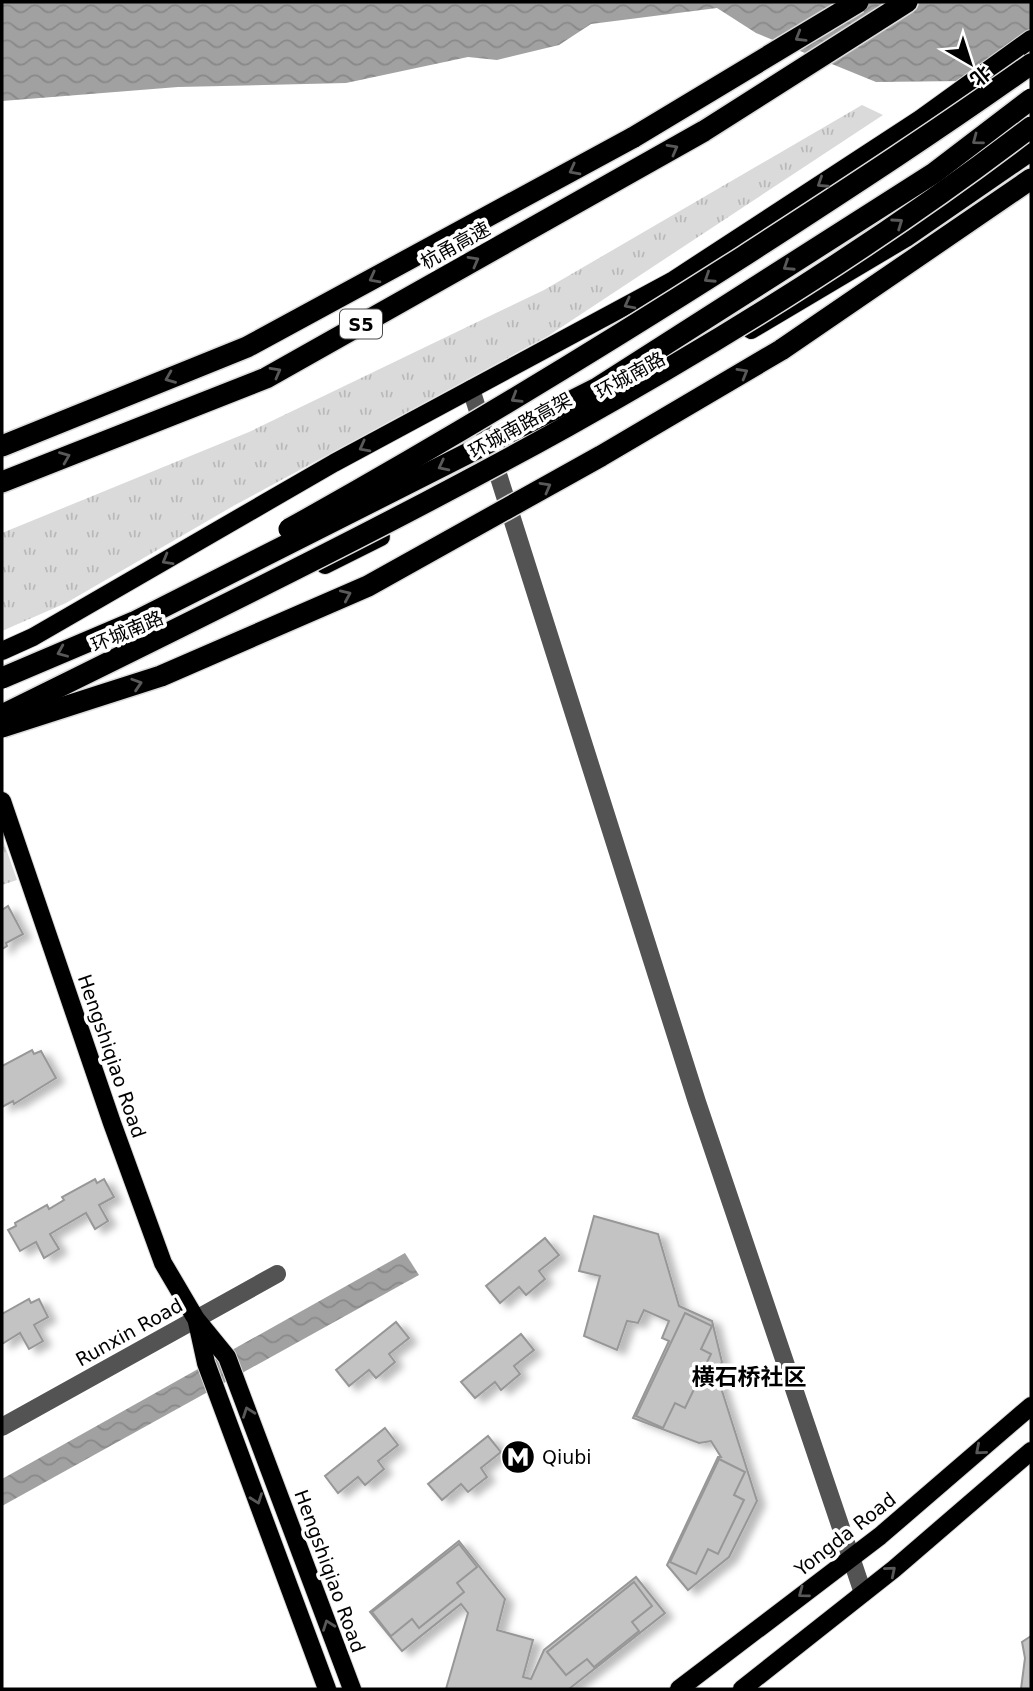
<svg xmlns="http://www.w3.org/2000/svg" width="1033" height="1691" font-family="'DejaVu Sans','Noto Sans SC',sans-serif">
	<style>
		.park { fill: url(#park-tufts) }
		.water { fill: url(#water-waves) }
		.building { fill: #c3c3c3; stroke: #979797; stroke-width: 2; filter: url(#shadow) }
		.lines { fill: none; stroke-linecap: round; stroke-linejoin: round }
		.major-casing { stroke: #dbdbdb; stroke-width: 20 }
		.highway-casing { stroke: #dbdbdb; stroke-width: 24 }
		.minor { stroke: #535353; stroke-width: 18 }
		.major { stroke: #000; stroke-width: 18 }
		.highway { stroke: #000; stroke-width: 21 }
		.highway-bridge-casing { stroke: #dbdbdb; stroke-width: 24; stroke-linecap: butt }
		.highway-bridge { stroke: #000; stroke-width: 21 }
		.oneway { stroke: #595959 }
		.labels { text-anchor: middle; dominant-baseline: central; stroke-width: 7; stroke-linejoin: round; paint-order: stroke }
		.shield { fill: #fff; stroke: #4c4c4c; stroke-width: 2 }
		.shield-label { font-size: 18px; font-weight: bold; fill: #000 }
		.street-label { font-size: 19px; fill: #000; stroke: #fff }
		.poi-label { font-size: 19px; fill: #000; stroke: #fff; text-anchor: start }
		.quarter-label { font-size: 23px; font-weight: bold; fill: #000; stroke: #fff }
	</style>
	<defs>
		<pattern id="park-tufts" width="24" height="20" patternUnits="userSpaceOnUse" patternTransform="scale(1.75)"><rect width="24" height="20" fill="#dadada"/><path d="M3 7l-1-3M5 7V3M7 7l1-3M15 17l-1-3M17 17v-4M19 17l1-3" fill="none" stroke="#b9b9b9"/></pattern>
		<pattern id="water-waves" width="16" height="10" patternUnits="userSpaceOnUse" patternTransform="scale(1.75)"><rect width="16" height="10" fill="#a1a1a1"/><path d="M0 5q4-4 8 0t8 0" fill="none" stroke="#898989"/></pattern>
		<filter id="shadow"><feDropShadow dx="8" dy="4.5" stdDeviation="3.5" flood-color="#0004"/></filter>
	</defs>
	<rect width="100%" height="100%" fill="#fff"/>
	<g class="park">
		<polygon points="862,105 883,115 548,336 235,505 66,603 2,631 2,533 249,432 544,290"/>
		<polygon points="2,837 17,880 2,885"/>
	</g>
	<g class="water">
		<polygon points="2,2 1031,2 1031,77 963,81 876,82 756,33 717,8 591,24 559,45 497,60 468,57 346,83 178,87 2,101"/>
		<polygon points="405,1253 419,1275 2,1506 2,1479"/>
	</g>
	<g class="building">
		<polygon points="8,906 23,934 6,943 7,946 2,949 2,910"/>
		<polygon points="32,1050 34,1054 41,1051 56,1078 14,1104 13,1101 2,1107 2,1066"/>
		<polygon points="95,1179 97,1183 104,1179 114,1197 99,1205 108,1221 95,1229 86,1213 50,1234 59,1249 44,1258 36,1242 20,1251 8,1230 16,1226 15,1223 47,1205 49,1209 64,1200 62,1197"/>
		<polygon points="594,1216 658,1234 679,1306 712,1321 722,1362 716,1372 757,1501 729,1557 688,1590 667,1565 718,1457 721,1457 711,1441 699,1443 633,1418 669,1341 662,1338 669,1321 644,1310 638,1323 627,1321 617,1350 584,1336 600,1276 579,1271"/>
		<polygon points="545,1238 559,1255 539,1271 545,1279 526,1295 519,1287 500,1303 486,1286"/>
		<polygon points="29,1299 31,1303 39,1299 48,1317 34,1325 43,1341 29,1349 20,1333 2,1344 2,1314"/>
		<polygon points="685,1313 712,1326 701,1349 711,1354 685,1408 675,1403 663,1428 636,1416"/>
		<polygon points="396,1322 409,1338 389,1354 395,1362 376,1378 369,1370 349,1386 336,1370"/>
		<polygon points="521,1334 534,1350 514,1366 520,1374 501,1390 495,1382 475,1398 461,1382"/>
		<polygon points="385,1428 398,1445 378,1461 384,1469 365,1485 358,1477 338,1493 325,1476"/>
		<polygon points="488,1436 501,1452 481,1468 487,1477 468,1492 461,1484 442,1500 428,1484"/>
		<polygon points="719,1459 745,1472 734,1495 744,1500 718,1554 708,1549 696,1574 670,1562"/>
		<polygon points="459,1541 505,1599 497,1630 533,1640 523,1677 531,1679 544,1650 636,1577 665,1613 569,1689 446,1689 468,1613 461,1604 402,1651 370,1612"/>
		<polygon points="459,1544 477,1567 457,1583 464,1592 419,1628 412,1619 391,1636 372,1612"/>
		<polygon points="634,1582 652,1606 632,1622 639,1631 594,1667 587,1659 566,1675 547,1652"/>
		<polygon points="1031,1636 1031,1689 1021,1689 1025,1658 1022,1642"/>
	</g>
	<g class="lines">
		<g class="major-casing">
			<g id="major">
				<polyline points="751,330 906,238 1031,152"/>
				<polyline points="325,565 381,537"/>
				<polyline points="2,651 33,637 334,463 672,281 920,119 1031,39"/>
				<polyline points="2,801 112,1123 163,1263 196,1319 227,1357 352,1689"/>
				<polyline points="197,1322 206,1363 327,1689"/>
				<polyline points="679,1689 880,1536 1031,1406"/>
				<polyline points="742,1689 894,1569 1031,1451"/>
			</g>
		</g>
		<g class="highway-casing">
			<g id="highway">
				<polyline points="781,350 1031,179"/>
				<polyline points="2,446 247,347 634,137"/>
				<polyline points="2,482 266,378 704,131 907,2"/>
			</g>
		</g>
		<g class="minor">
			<polyline points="471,389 697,1102 863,1593"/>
			<polyline points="2,1427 277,1274"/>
		</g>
		<use href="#major" class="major"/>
		<use href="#highway" class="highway"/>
		<g class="highway-bridge-casing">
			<g id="highway-bridge">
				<polyline points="634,137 858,2"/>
				<path d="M289,529C444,443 595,351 744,256C841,193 937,131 1031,64"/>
				<polyline points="2,678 134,622 597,388 934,173 1031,99"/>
				<path d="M2,715C356,540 716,369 1031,127"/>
				<polyline points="2,727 161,676 368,586 601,456 781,350"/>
			</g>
		</g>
		<use href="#highway-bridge" class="highway-bridge"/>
	</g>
	<defs><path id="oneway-chevron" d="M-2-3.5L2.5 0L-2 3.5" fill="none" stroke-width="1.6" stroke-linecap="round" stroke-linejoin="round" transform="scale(1.75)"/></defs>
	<g class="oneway">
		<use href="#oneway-chevron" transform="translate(800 37) rotate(149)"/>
		<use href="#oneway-chevron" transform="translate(977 140) rotate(143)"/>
		<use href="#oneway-chevron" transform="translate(673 149) rotate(-29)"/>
		<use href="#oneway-chevron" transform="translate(574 170) rotate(152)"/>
		<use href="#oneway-chevron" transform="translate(822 183) rotate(147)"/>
		<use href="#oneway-chevron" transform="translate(898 223) rotate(-35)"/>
		<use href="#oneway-chevron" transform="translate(474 261) rotate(-29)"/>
		<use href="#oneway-chevron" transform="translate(788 266) rotate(147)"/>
		<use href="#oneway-chevron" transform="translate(374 278) rotate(152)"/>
		<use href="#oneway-chevron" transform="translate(709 278) rotate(147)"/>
		<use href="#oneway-chevron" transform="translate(629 304) rotate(152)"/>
		<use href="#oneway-chevron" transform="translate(276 372) rotate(-29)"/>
		<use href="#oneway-chevron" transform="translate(743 373) rotate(-30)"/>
		<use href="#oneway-chevron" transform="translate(170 378) rotate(158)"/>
		<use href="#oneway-chevron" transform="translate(516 398) rotate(149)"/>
		<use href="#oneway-chevron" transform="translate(364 447) rotate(152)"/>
		<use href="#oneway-chevron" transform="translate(65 457) rotate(-22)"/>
		<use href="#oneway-chevron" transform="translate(443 466) rotate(153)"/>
		<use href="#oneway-chevron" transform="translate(546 487) rotate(-29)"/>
		<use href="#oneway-chevron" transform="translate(167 560) rotate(150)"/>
		<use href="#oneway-chevron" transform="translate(346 595) rotate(-24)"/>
		<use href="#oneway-chevron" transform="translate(62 652) rotate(157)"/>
		<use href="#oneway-chevron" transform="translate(137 684) rotate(-18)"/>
		<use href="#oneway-chevron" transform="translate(248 1412) rotate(-110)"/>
		<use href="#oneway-chevron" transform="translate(980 1450) rotate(139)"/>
		<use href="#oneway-chevron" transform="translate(257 1499) rotate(70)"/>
		<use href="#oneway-chevron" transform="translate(891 1571) rotate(-40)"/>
		<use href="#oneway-chevron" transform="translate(803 1593) rotate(143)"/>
		<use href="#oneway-chevron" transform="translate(328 1625) rotate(-110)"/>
	</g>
	<defs>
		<g id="metro-disc" transform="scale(1.75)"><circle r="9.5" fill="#000" stroke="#fff"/><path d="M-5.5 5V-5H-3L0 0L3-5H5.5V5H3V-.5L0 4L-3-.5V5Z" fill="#fff"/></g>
	</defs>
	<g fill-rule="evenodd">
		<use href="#metro-disc" x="518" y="1457"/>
	</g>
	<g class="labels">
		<rect class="shield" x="340" y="309.5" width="42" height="29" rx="5"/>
		<g class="shield-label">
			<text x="361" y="324">S5</text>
		</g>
		<g class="street-label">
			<text transform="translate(455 245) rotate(-29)">杭甬高速</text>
			<text transform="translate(630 375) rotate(-29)">环城南路</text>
			<text transform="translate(520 425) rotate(-29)">环城南路高架</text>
			<text transform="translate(127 631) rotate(-23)">环城南路</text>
			<text transform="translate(112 1056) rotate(71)">Hengshiqiao Road</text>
			<text transform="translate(129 1332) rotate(-29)">Runxin Road</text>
			<text transform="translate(845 1534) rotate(-38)">Yongda Road</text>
			<text transform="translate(330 1571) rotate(70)">Hengshiqiao Road</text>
		</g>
		<g class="poi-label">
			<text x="542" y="1457">Qiubi</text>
		</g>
		<g class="quarter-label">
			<text x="749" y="1377">横石桥社区</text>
		</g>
	</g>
	<rect width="1033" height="1691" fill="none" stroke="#000000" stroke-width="7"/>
	<g transform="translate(970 63) rotate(141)" stroke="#ffffff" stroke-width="5" paint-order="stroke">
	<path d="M0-5L12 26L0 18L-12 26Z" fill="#000000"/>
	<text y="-10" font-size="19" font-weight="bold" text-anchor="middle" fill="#000000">北</text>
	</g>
</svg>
